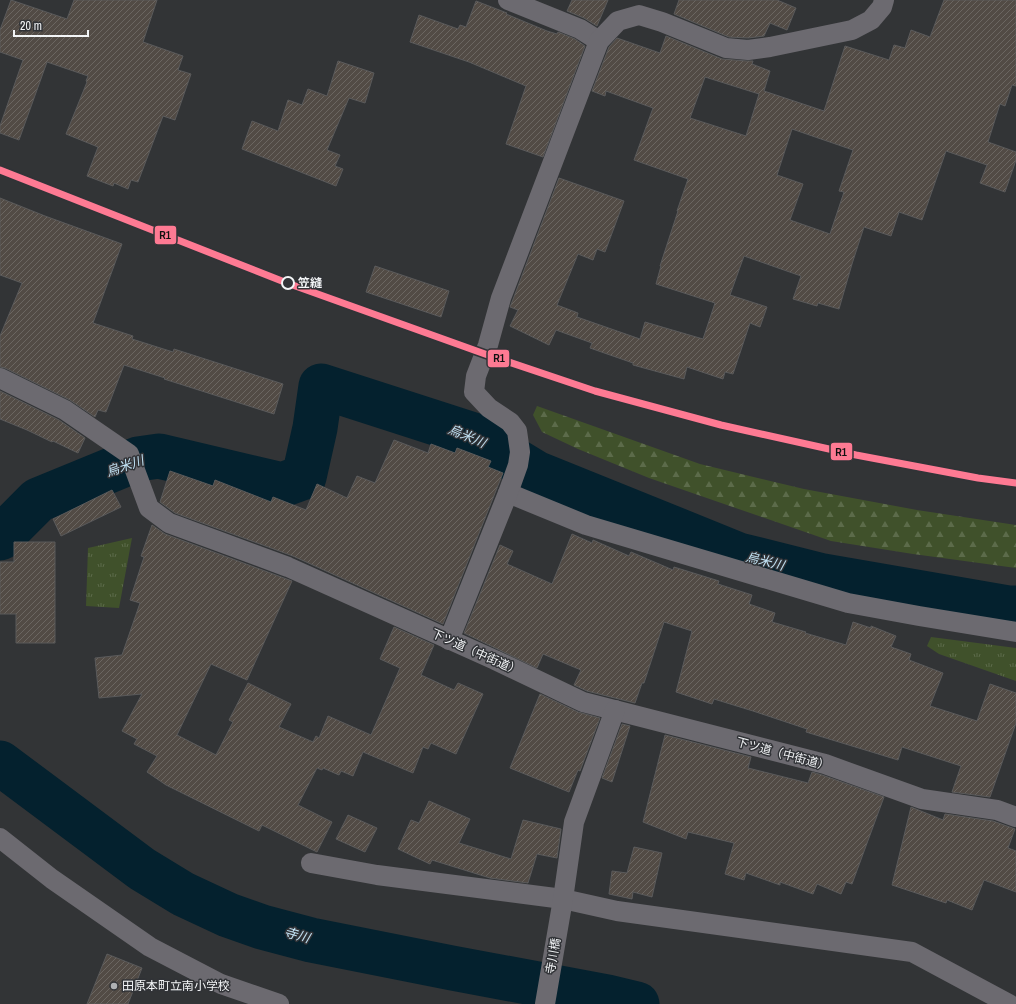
<svg xmlns="http://www.w3.org/2000/svg" width="1016" height="1004" font-family="'Archivo Narrow','Noto Sans JP',sans-serif">
	<style>
		.grass { fill: url(#grass-tufts) }
		.forest { fill: url(#forest-firs) }
		.lines { fill: none; stroke-linecap: round; stroke-linejoin: round }
		.river { stroke: #04212e; stroke-width: 45 }
		.building { fill: url(#building-hatch); stroke: #5a5a5b; fill-rule: evenodd }
		.minor { stroke: #6c6a70; stroke-width: 20 }
		.rail-1-casing { stroke: #313337; stroke-width: 10 }
		.rail-1 { stroke: #fe7a93; stroke-width: 7 }
		.stop-dot { fill: #313337; stroke: #f3f5f7; stroke-width: 2 }
		.poi-dot { fill: #afb1b3; stroke: #313337; stroke-width: 1.5 }
		.labels { text-anchor: middle; dominant-baseline: central; stroke-width: 3; stroke-linejoin: round; paint-order: stroke }
		.stop-label { font-size: 12px; font-weight: bold; fill: #f3f5f7; stroke: #313337; text-anchor: start }
		.street-label { font-size: 12px; fill: #f3f5f7; stroke: #313337 }
		.poi-label { font-size: 12px; fill: #f3f5f7; stroke: #313337; text-anchor: start }
		.water-label { font-size: 13px; font-style: italic; fill: #c2e3f5; stroke: #313337 }
		.line-badge { stroke: #313337; stroke-width: 1.5 }
		.pale-badge-label { font-size: 11px; text-anchor: middle; font-weight: bold; fill: #111 }
	</style>
	<defs>
		<pattern id="grass-tufts" width="24" height="20" patternUnits="userSpaceOnUse"><rect width="24" height="20" fill="#40512b"/><path d="M3 7l-1-3M5 7V3M7 7l1-3M15 17l-1-3M17 17v-4M19 17l1-3" fill="none" stroke="#5c6b4a"/></pattern>
		<pattern id="forest-firs" width="22" height="20" patternUnits="userSpaceOnUse"><rect width="22" height="20" fill="#40512b"/><path d="M5 1l3.5 6h-7zM16 11l3.5 6h-7z" fill="#5c6b4a"/></pattern>
		<pattern id="building-hatch" width="6" height="6" patternUnits="userSpaceOnUse"><rect width="6" height="6" fill="#524b45"/><path d="M-1 1l2-2M0 6l6-6M5 7l2-2" fill="none" stroke="#6b6661"/></pattern>
	</defs>
	<rect width="100%" height="100%" fill="#323436"/>
	<g class="grass">
		<polygon points="132,538 119,608 86,606 88,548"/>
		<polygon points="931,637 1016,648 1016,681 939,654 927,646"/>
	</g>
	<polygon class="forest" points="537,406 700,464 804,489 917,510 1016,525 1016,568 913,554 831,541 649,478 578,449 542,432 533,415"/>
	<g class="lines">
		<g class="river">
			<polyline points="0,538 38,500 138,459 159,456 282,485 304,477 315,428 321,386 473,435 536,473 739,555 823,576 1008,608 1016,608"/>
			<polyline points="0,763 142,869 183,894 228,915 262,927 311,940 452,968 608,997 637,1004"/>
		</g>
	</g>
	<g class="building">
		<polygon points="11,0 67,19 74,0 157,0 143,42 183,56 178,70 191,74 175,120 163,116 138,182 131,180 128,189 114,183 113,186 87,176 98,147 66,134 87,82 86,81 88,76 47,62 19,140 0,133 0,126 23,60 0,52 0,30"/>
		<polygon points="572,0 608,0 597,26 584,18 567,11"/>
		<polygon points="679,0 777,0 796,8 787,30 770,23 764,36 748,38 729,37 674,14"/>
		<path d="M944,0H1016V86L1012,85L1005,106L1000,104L988,142L1016,152V160L1005,192L980,183L987,165L946,151L922,220L899,212L891,236L864,227L852,264L839,309L818,303L817,306L793,299L801,276L744,256L730,295L767,307L760,327L750,323L733,374L725,372L723,379L687,367L684,379L633,365V363L590,348L592,343L556,330L549,345L510,326L518,310L510,307L512,302L559,178L624,201L605,252L597,249L593,260L578,254L557,305L578,313L577,317L640,339L645,322L703,339L715,303L656,284L661,266H660L678,211H677L688,179L634,160L653,108L606,91L605,96L592,91L609,47L617,38L660,53L666,36L722,59L747,61H753L752,64L770,71L764,91L824,111L845,46L889,60L894,45L905,48L911,30L930,37ZM705,77L759,94L746,136L690,118ZM792,129L853,150L839,191L844,192L830,234L790,220L803,184L777,175Z"/>
		<polygon points="476,1 507,13 506,14 547,31 557,34 558,32 575,39 585,46 543,157 506,144 526,86 469,62 410,42 419,15 458,29 460,25 466,27"/>
		<polygon points="338,61 374,73 365,103 349,98 327,150 340,155 335,166 343,169 336,186 242,149 252,121 278,131 288,100 302,105 308,89 327,96"/>
		<polygon points="0,198 45,216 122,244 93,323 133,336 132,339 173,352 174,349 283,384 274,414 164,379 165,378 124,365 106,412 98,410 95,417 70,400 5,368 0,367 0,336 22,283 0,275"/>
		<polygon points="375,266 449,291 441,317 366,292"/>
		<polygon points="0,391 59,420 85,438 78,453 53,441 52,442 27,430 0,419"/>
		<polygon points="394,440 428,453 431,444 455,453 457,448 491,461 488,467 503,473 443,624 293,556 175,513 160,502 170,471 213,486 215,480 271,502 273,497 306,510 317,484 347,498 357,476 375,483"/>
		<polygon points="112,490 121,507 61,536 53,519"/>
		<polygon points="152,525 165,534 292,581 247,680 211,664 177,735 216,755 233,722 229,720 248,683 291,704 279,727 313,742 316,736 319,738 328,716 371,735 400,668 380,659 394,627 434,645 421,675 454,690 458,683 483,694 456,754 431,743 428,749 423,747 413,773 363,752 353,776 341,771 339,775 323,768 322,770 317,768 298,805 332,822 317,852 262,825 259,831 166,785 147,772 157,756 134,744 137,739 122,731 142,694 99,698 95,658 122,655 140,603 130,600 144,557 141,556"/>
		<polygon points="572,534 592,543 593,540 629,556 631,552 673,570 674,567 719,581 718,584 752,595 749,604 775,613 772,622 806,632 805,633 846,645 853,622 871,628 871,626 896,636 891,647 911,654 909,660 943,673 930,706 977,721 990,684 1016,693 1016,723 990,797 952,792 961,766 902,747 898,760 806,732 807,729 753,711 714,699 712,704 676,692 692,631 664,622 644,683 642,683 635,703 587,691 574,685 581,670 543,654 537,668 464,633 500,545 513,551 507,564 552,584"/>
		<polygon points="14,542 55,542 55,643 16,643 16,614 0,614 0,562 14,562"/>
		<polygon points="540,694 578,712 600,718 580,771 578,770 569,792 510,768"/>
		<polygon points="622,724 630,726 612,782 602,778"/>
		<polygon points="665,735 751,757 748,768 808,783 812,772 822,775 884,797 852,884 846,882 841,894 817,884 813,894 780,882 780,885 746,873 744,880 725,874 734,843 688,832 686,839 643,822"/>
		<polygon points="429,801 470,819 459,843 511,859 523,820 561,829 557,858 537,854 528,883 490,878 432,860 430,864 398,849 411,820 419,823"/>
		<polygon points="911,807 943,820 945,814 993,821 1015,829 1008,848 1016,851 1016,892 984,880 972,910 947,900 946,903 892,885"/>
		<polygon points="348,815 377,828 365,852 336,839"/>
		<polygon points="634,847 662,853 652,897 633,892 632,899 609,894 612,871 627,873"/>
		<polygon points="107,954 142,968 128,1004 87,1004"/>
	</g>
	<g class="lines">
		<g class="minor">
			<polyline points="508,0 580,29 599,41"/>
			<polyline points="0,378 65,410 129,454 149,508 169,523 288,567 495,660 583,702 825,764 922,799 997,810 1016,817"/>
			<polyline points="508,493 586,525 848,603 919,616 1016,632"/>
			<polyline points="449,640 508,493 518,465 520,452 517,431 510,422 489,408 474,392 476,376 488,345 501,298 599,41 618,21 639,15 662,22 726,48 748,50 770,47 852,30 871,20 882,7 884,0"/>
			<polyline points="0,838 52,879 150,947 221,984 279,1004"/>
			<polyline points="311,863 377,875 563,899 617,911 912,952 1009,1004"/>
			<polyline points="545,1004 563,899 574,822 615,710"/>
		</g>
		<g class="rail-1-casing">
			<polyline id="rail-1" points="0,170 287,283 485,354 595,391 721,425 856,455 978,478 1016,483"/>
		</g>
		<use href="#rail-1" class="rail-1"/>
	</g>
	<circle class="stop-dot" cx="288" cy="283" r="6"/>
	<circle class="poi-dot" cx="114" cy="986" r="4"/>
	<g class="labels">
		<g class="stop-label">
			<text x="298" y="283">笠縫</text>
		</g>
		<g class="street-label">
			<text transform="translate(476 652) rotate(24)">下ツ道（中街道）</text>
			<text transform="translate(783 754) rotate(15)">下ツ道（中街道）</text>
			<text transform="translate(553 956) rotate(-80)">寺川橋</text>
		</g>
		<g class="poi-label">
			<text x="122" y="986">田原本町立南小学校</text>
		</g>
		<g class="water-label">
			<text transform="translate(467 436) rotate(23)">烏米川</text>
			<text transform="translate(125 466) rotate(-19)">烏米川</text>
			<text transform="translate(765 561) rotate(14)">烏米川</text>
			<text transform="translate(297 935) rotate(16)">寺川</text>
		</g>
	</g>
	<g class="line-badge">
		<rect x="154" y="225" width="23" height="20" rx="4" fill="#fe7a93"/>
		<rect x="487" y="349" width="23" height="19" rx="4" fill="#fe7a93"/>
		<rect x="830" y="442" width="23" height="19" rx="4" fill="#fe7a93"/>
	</g>
	<g class="pale-badge-label">
		<text x="165" y="239">R1</text>
		<text x="499" y="362">R1</text>
		<text x="841" y="456">R1</text>
	</g>
	<path d="M14 30v6h74v-6" fill="none" stroke="#f3f5f7" stroke-width="2"/>
	<text x="20" y="30" font-size="12" fill="#f3f5f7" stroke="#313337" stroke-width="3" paint-order="stroke">20 m</text>
</svg>
